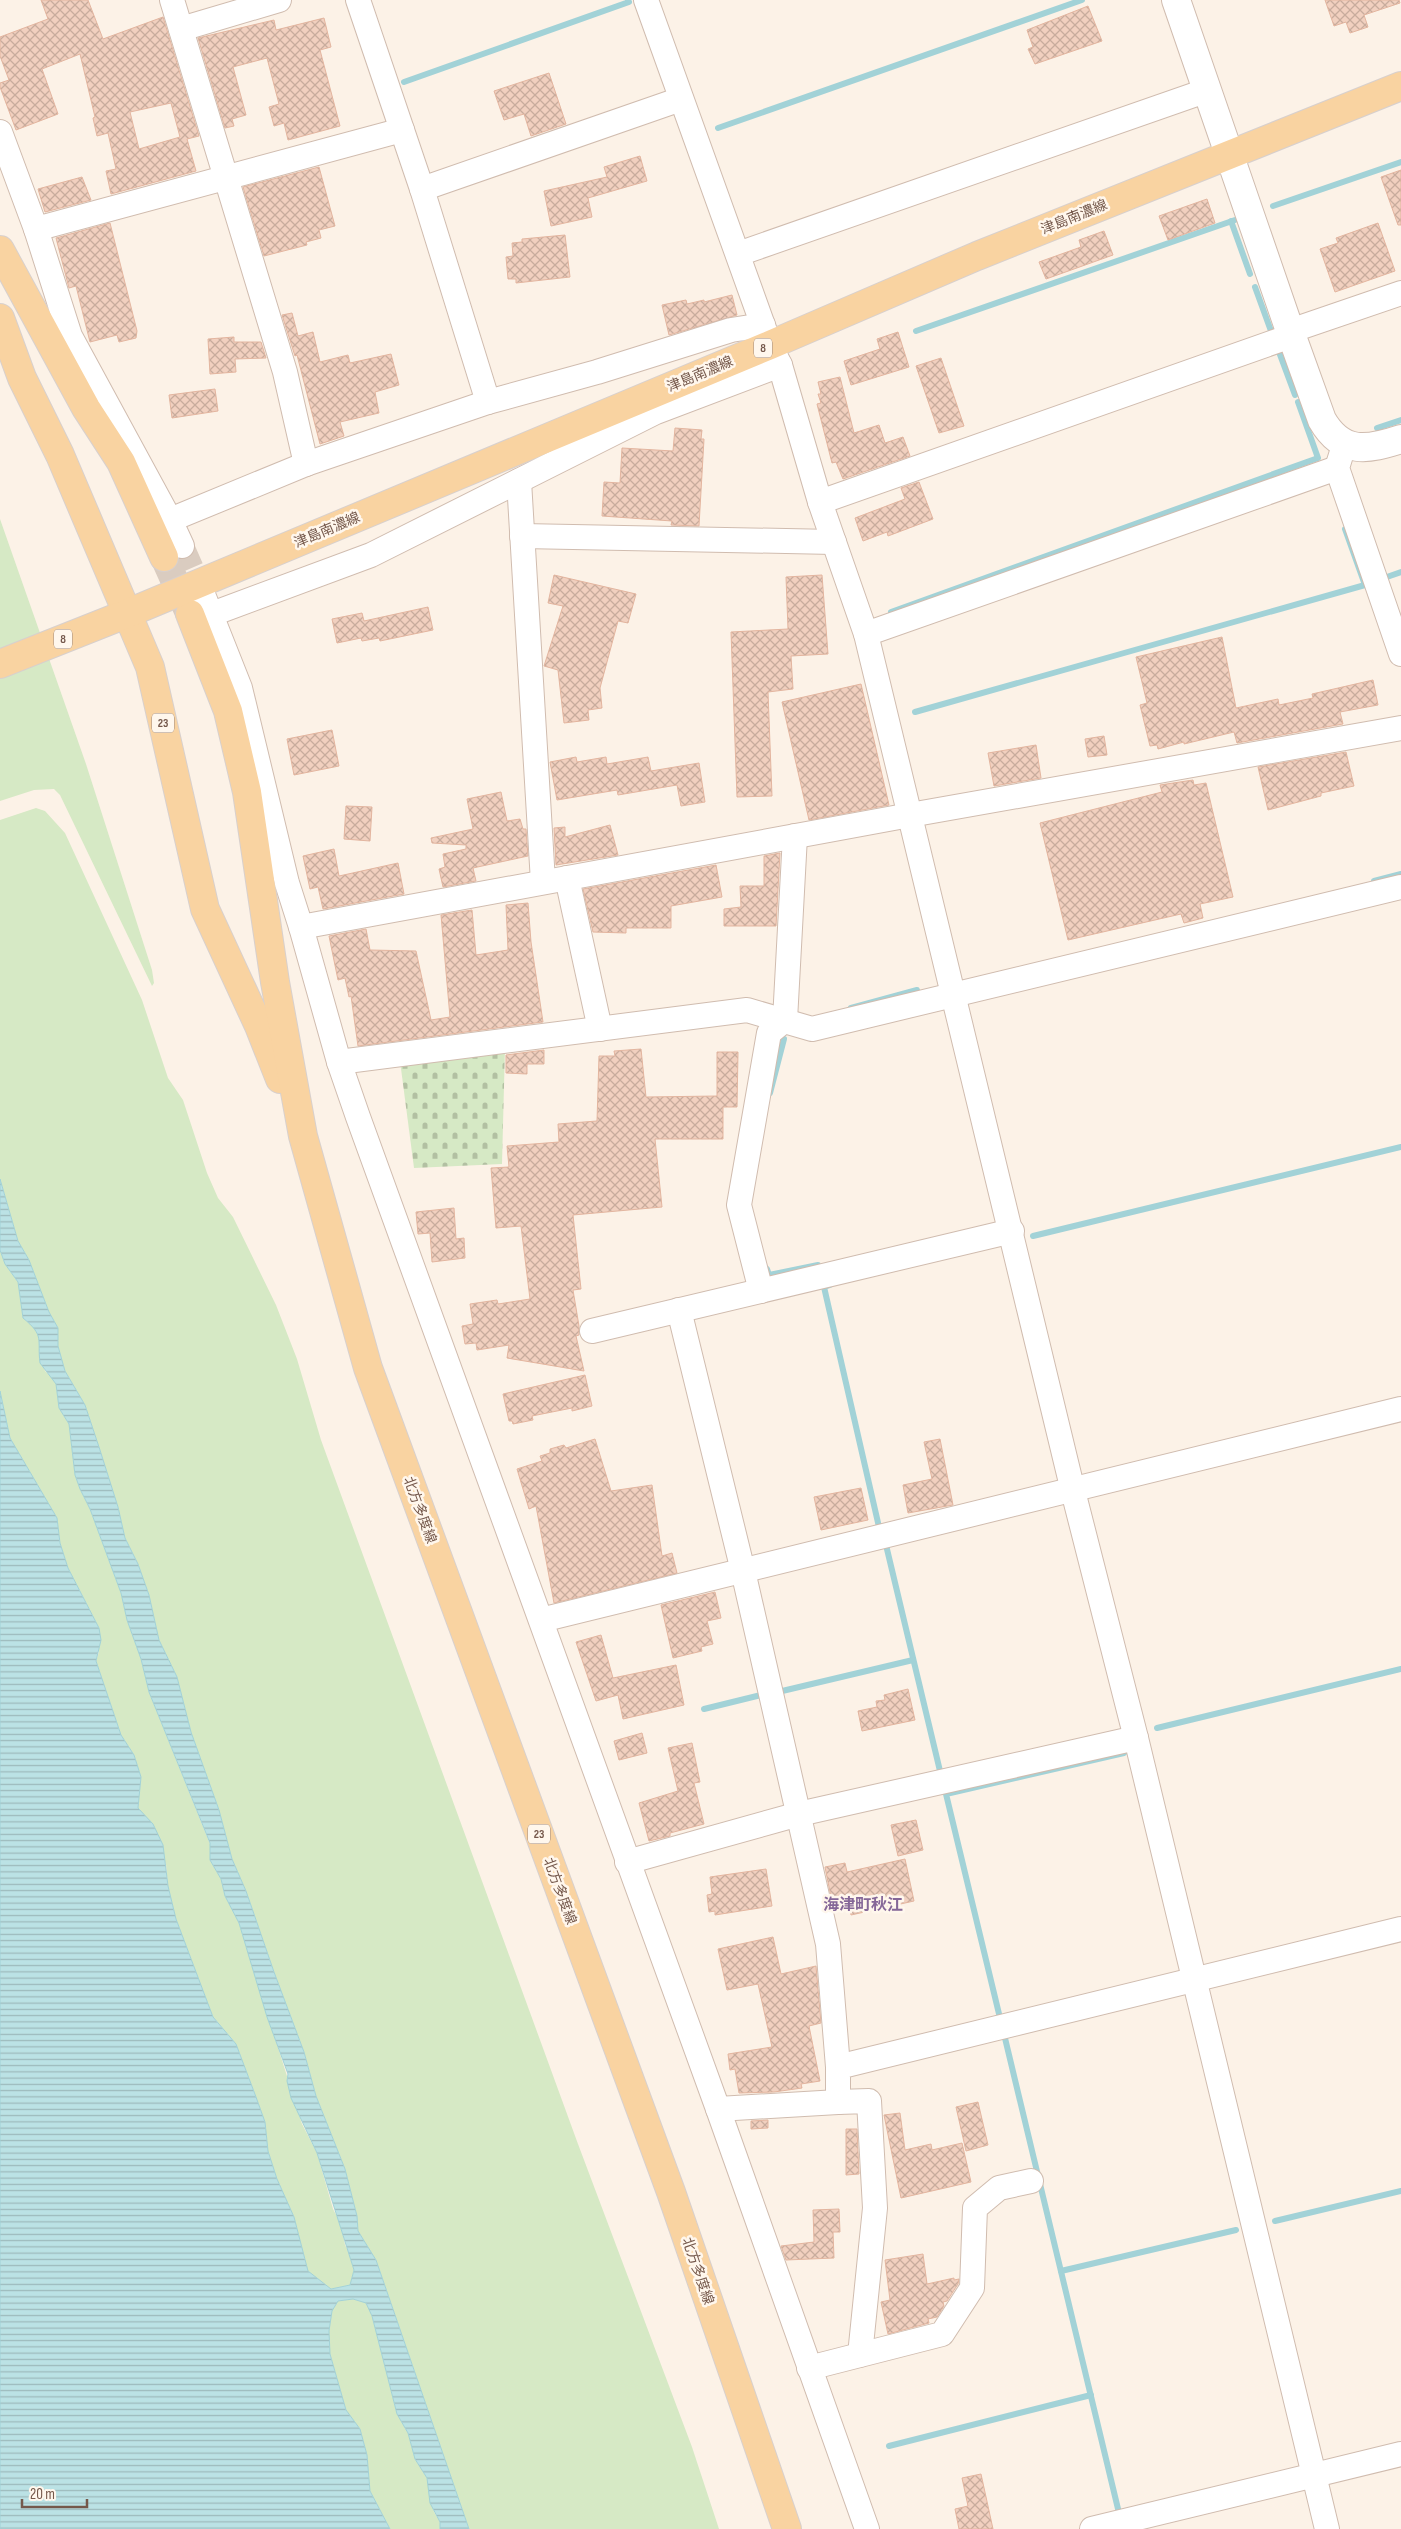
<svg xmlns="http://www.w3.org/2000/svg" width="1401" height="2529" font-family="'Sofia Sans Condensed','Noto Sans JP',sans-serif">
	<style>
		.grass { fill: #d6e9c5 }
		.cemetery { fill: url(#cemetery-stones) }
		.water { fill: url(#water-rules); stroke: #a2d2d7 }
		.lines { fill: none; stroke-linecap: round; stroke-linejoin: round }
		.stream { stroke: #a2d2d7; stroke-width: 6 }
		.building { fill: url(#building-cross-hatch); stroke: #e3b59f; fill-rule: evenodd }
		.minor-tunnel { stroke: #daccc0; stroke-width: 24; stroke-dasharray: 24 12; stroke-linecap: butt }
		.primary-tunnel { stroke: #daccc0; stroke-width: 28; stroke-dasharray: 28 14; stroke-linecap: butt }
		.minor-casing { stroke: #d0bcaf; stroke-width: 26 }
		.tertiary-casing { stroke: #d0bcaf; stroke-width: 30 }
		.primary-casing { stroke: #d8d0cd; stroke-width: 30 }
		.minor { stroke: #fff; stroke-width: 24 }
		.tertiary { stroke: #fff; stroke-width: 28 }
		.primary { stroke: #f9d3a1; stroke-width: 28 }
		.labels { text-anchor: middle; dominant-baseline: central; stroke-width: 5; stroke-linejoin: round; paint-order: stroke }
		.shield { fill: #fff7ed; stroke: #9e887c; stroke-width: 1 }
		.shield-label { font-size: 12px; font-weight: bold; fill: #75584b }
		.street-label { font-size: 14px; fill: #75584b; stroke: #fff7ed }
		.quarter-label { font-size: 16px; font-weight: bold; fill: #856798; stroke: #fff7ed }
	</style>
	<defs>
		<pattern id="cemetery-stones" width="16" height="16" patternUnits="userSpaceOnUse" patternTransform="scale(1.25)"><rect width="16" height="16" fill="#d6e9c5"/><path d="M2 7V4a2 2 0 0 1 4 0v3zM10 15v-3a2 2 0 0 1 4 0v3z" fill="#b2c0a2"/></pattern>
		<pattern id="water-rules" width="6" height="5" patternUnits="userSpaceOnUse" patternTransform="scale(1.25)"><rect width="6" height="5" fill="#bbe2e5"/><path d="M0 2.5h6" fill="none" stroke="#9dbabc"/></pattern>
		<pattern id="building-cross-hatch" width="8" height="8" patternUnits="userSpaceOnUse" patternTransform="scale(1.25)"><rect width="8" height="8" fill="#f1d0bf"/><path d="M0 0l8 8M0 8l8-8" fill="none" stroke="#c8ac9d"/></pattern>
	</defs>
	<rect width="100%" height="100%" fill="#fcf2e7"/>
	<g class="grass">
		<polygon points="0,519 86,764 152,970 154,983 152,986 60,795 54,789 34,790 0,801"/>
		<polygon points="36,808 45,811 65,833 142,1000 168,1078 183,1100 207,1173 218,1198 233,1217 276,1305 297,1359 321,1440 578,2144 692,2447 719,2529 469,2529 376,2260 358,2231 357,2216 345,2169 316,2096 304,2052 274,1972 246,1891 232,1859 219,1810 191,1732 177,1677 159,1640 149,1595 138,1564 125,1538 118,1507 99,1447 85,1405 65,1371 58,1346 58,1328 49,1312 29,1260 18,1241 0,1179 0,820"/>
		<polygon points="0,1250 5,1264 18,1282 23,1318 35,1328 41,1339 39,1352 45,1371 52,1377 56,1384 59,1408 69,1424 75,1475 80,1489 90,1509 121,1593 127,1620 141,1659 149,1692 210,1844 210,1860 221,1879 225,1896 239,1923 302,2124 317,2153 333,2209 341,2224 345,2245 350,2254 354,2270 350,2285 331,2289 308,2272 294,2217 277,2179 268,2151 265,2122 256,2097 236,2044 213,2017 176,1919 168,1886 166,1864 138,1808 141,1777 134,1755 121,1735 96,1661 99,1652 99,1628 68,1568 60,1543 57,1518 10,1438 0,1391"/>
		<polygon points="353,2299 366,2303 372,2316 397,2414 408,2433 415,2459 427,2478 434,2512 440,2522 440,2529 390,2529 370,2491 367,2455 360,2429 346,2410 330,2354 329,2331 332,2311 338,2301"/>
	</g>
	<polygon class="cemetery" points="505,1047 502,1164 414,1168 400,1061"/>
	<path class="water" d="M0,1179L18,1241L29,1260L49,1312L58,1328V1346L65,1371L85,1405L99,1447L118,1507L125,1538L138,1564L149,1595L159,1640L177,1677L191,1732L219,1810L232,1859L246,1891L274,1972L304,2052L316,2096L345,2169L357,2216L358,2231L376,2260L469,2529H440V2522L430,2503L427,2478L415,2459L408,2433L397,2414L372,2316L366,2303L353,2299L338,2301L332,2311L329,2331L330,2354L346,2410L360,2429L367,2455L370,2491L390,2529H0V1391L10,1438L57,1518L60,1543L68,1568L99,1628L101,1640L96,1661L121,1735L134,1755L141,1777L138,1808L153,1824L163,1845L168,1886L176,1919L213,2017L236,2044L256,2097L265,2122L268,2151L277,2179L294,2217L308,2271L331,2289L350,2285L354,2270L317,2153L291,2098L287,2081L288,2074L267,2017L239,1923L225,1896L221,1879L210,1860V1843L149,1692L141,1659L127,1620L121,1593L90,1509L80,1489L75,1475L69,1424L59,1408L56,1384L40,1363C37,1339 45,1336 23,1318L18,1282L5,1264L0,1250Z"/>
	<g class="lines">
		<g class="stream">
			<polyline points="404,82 629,2 628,0"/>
			<polyline points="718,128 1082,0"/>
			<polyline points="1273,206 1401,162"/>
			<polyline points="1231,221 1250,274"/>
			<polyline points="1255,287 1271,331"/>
			<polyline points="916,331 1235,220"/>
			<polyline points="1279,352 1295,395"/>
			<polyline points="1377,428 1401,420"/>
			<polyline points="1384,578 1401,572"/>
			<polyline points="891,612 1318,458 1298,402"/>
			<polyline points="915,712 1365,585 1345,529"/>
			<polyline points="1374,881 1401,874"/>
			<polyline points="851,1008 917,990"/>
			<polyline points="770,1093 784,1039"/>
			<polyline points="1033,1236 1401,1147"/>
			<polyline points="767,1269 769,1275 818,1265"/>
			<polyline points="830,1285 824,1287 879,1527"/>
			<polyline points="886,1545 940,1771"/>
			<polyline points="777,1689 778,1692 913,1660"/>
			<polyline points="704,1709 761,1695"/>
			<polyline points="1157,1728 1401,1669"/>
			<polyline points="1000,2018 946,1794 1124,1753"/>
			<polyline points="1004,2034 1119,2513"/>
			<polyline points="1275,2221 1401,2191"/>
			<polyline points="1061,2271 1236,2230"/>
			<polyline points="889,2446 1091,2395"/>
		</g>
	</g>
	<g class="building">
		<path d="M41,0H88L103,39L163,17L199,136L187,139L196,171L111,194L106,171L116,169L108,133L97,136L93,118L95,117L80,54L42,69L58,114L16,130L0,87V83L9,80L0,56V37L48,19ZM171,103L180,137L139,149L130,112Z"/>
		<polygon points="1325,0 1399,0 1400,3 1364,15 1368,27 1350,33 1346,22 1334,26"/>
		<polygon points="1088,6 1102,41 1035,64 1028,49 1033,47 1027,30"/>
		<polygon points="324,18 331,47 320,50 340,126 288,140 284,123 274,126 269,107 279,104 267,58 233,67 246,115 232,119 234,126 225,128 198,38 274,20 276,30"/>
		<polygon points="549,73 566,124 531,136 524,114 504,120 494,91"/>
		<polygon points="640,156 647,181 588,198 592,217 551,226 544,191 607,177 604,167"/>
		<polygon points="319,167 335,226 319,230 321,238 306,242 307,245 264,256 243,187"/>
		<polygon points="1401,170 1401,225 1398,225 1381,177"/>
		<polygon points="82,177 91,200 45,212 38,189"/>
		<polygon points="1207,199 1215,223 1168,240 1159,216"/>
		<polygon points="110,223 137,331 136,338 119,342 117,335 90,342 76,286 69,288 56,238"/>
		<polygon points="1378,223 1395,271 1335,292 1320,249 1338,243 1336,238"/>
		<polygon points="1104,231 1113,255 1046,279 1039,262 1081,247 1079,240"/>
		<polygon points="565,235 570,277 516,283 516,279 508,279 506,257 513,256 512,243 522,242 522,239"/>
		<polygon points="732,295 737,315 669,335 662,305 686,300 687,304 704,300 704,302"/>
		<polygon points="292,313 298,336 313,332 320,362 348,355 350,363 391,354 399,385 375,392 379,413 340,422 344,436 320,444 297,355 295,356 282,315"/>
		<polygon points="898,332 909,367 851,385 844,361 880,349 877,339"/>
		<polygon points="234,337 234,342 261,342 266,358 235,359 236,372 210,374 208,339"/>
		<polygon points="941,358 964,426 939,433 916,366"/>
		<polygon points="840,377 854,433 879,425 885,443 903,437 910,456 843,479 836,462 832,463 817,404 821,403 818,394 821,394 818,382"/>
		<polygon points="215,389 218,411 172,418 169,395"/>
		<polygon points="675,428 702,430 701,439 704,439 699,526 671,525 672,521 602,516 604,482 620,483 622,448 673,451"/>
		<polygon points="919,482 933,519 888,536 887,532 863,541 855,518 905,499 901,488"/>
		<polygon points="554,575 636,594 628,623 618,621 600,688 602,708 588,710 589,720 564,723 558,670 544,666 563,606 548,603"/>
		<polygon points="822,575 828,654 791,656 793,689 768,692 772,796 737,797 731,632 788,629 786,577"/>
		<polygon points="428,607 433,630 380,641 379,638 362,641 361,638 337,643 332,619 362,613 364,621"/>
		<polygon points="1222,637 1236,708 1278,699 1279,705 1313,698 1312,694 1373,680 1378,705 1340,712 1343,724 1237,743 1234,732 1184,744 1184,742 1158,749 1157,745 1150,746 1140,705 1147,703 1136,657"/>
		<polygon points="861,684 889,805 809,820 782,702"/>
		<polygon points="332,730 339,766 294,775 287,739"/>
		<polygon points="1104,736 1107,755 1088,757 1085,739"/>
		<polygon points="1036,745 1041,778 994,786 988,753"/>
		<polygon points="1346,752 1354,786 1321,793 1321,796 1268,810 1258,767"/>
		<polygon points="576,757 577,762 606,757 607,764 648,757 651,771 699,763 705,802 681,806 677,785 618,795 617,790 557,800 550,762"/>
		<polygon points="1193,780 1194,785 1206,783 1233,897 1200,904 1203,918 1184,923 1181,914 1068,940 1040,823 1162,792 1160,785"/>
		<polygon points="501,792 507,821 520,819 523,829 526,829 528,856 473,868 476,881 443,887 439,869 445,867 443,854 466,849 466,845 432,843 431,838 473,829 467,799"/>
		<polygon points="346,806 372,807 370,841 344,839"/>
		<polygon points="610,825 618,855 556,865 554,828 565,827 565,837"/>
		<polygon points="334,849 339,876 398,863 404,894 323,909 318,887 310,889 303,856"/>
		<polygon points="780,853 776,926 724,926 724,909 741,907 740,886 764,886 764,856"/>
		<polygon points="716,865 722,897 671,906 671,928 626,928 626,933 593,932 583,889"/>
		<polygon points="528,903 531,942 543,1022 358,1046 351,996 349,997 345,978 338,980 329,936 366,929 370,950 416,951 431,1020 450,1017 441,915 472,910 476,955 508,950 506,905"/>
		<polygon points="641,1049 646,1097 717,1096 717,1052 738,1052 737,1107 723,1107 723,1139 655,1139 662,1207 573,1215 581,1289 573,1290 579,1326 579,1335 576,1336 584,1371 507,1358 509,1345 477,1350 476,1343 465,1344 462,1326 473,1324 470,1304 497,1300 498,1304 530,1299 521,1226 496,1228 491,1168 509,1167 507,1146 559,1142 558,1124 597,1121 599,1056 615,1056 614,1051"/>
		<polygon points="544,1050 544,1064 527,1064 527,1074 506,1073 506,1055"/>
		<polygon points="454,1208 456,1239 464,1238 465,1258 432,1262 430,1233 418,1234 416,1212"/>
		<polygon points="585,1375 592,1406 572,1411 572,1408 532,1416 533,1420 513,1424 512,1421 509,1421 503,1394"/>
		<polygon points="595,1439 611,1491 652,1485 662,1556 672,1553 677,1573 554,1603 536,1506 529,1509 517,1469 542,1461 540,1456 550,1453 550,1449 564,1445 566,1448"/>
		<polygon points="940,1439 953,1505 908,1513 903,1485 932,1479 924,1442"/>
		<polygon points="861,1488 868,1520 821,1530 814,1497"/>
		<polygon points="715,1592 721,1618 707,1621 713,1644 701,1647 702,1651 673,1658 661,1605"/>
		<polygon points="601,1635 613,1678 676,1665 684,1705 623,1719 618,1695 596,1701 576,1642"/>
		<polygon points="908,1689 915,1720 862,1731 858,1711 877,1707 876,1701 885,1700 884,1695"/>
		<polygon points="642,1733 647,1753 619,1760 614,1741"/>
		<polygon points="692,1743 700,1782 694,1783 704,1824 670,1833 670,1836 649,1841 639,1803 678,1791 668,1748"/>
		<polygon points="916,1820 923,1850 898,1856 891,1825"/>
		<polygon points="905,1859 914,1901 851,1915 847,1895 831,1897 825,1867 845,1863 847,1872"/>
		<polygon points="766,1869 772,1906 715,1915 715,1911 709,1912 707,1895 712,1894 710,1877"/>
		<polygon points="773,1937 781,1974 816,1966 821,2023 809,2026 820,2081 801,2084 802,2088 774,2092 739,2093 735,2069 730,2070 728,2054 772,2047 758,1984 727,1990 718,1949"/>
		<polygon points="978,2102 988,2145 966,2151 956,2107"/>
		<polygon points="900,2113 905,2150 931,2144 932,2150 962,2143 971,2182 901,2198 884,2115"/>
		<polygon points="768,2120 768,2128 751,2129 751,2121"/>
		<polygon points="846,2129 857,2129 859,2174 846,2175"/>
		<polygon points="839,2209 840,2232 833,2232 834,2258 786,2260 781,2246 814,2242 813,2210"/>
		<polygon points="923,2254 927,2284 954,2278 954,2280 959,2279 958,2284 947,2301 943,2302 944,2306 937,2317 928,2319 929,2323 888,2334 881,2302 890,2300 885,2260"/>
		<polygon points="981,2474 993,2529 959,2529 955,2509 968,2506 962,2478"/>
	</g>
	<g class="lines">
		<polyline class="minor-tunnel" points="182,546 200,587"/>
		<polyline class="primary-tunnel" points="164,557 189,613"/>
		<g class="minor-casing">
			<g id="minor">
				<polyline points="172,0 285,372 306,464"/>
				<polyline points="358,0 422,189 488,402"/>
				<polyline points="646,0 770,345 780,365 820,502 866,634 1073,1491 1136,1738 1327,2529"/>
				<polyline points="181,29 279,0"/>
				<polyline points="0,132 36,229 70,336 170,520 182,546"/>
				<polyline points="422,189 681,99"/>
				<polyline points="36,229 402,130"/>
				<polyline points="738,254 1208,90"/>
				<polyline points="1290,331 1401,293"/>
				<polyline points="1341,455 1337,468 1401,654"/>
				<polyline points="519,481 543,882"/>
				<polyline points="820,502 1291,336"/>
				<polyline points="170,520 306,464 488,402 597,372 731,330 763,325"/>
				<polyline points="522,536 834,542"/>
				<polyline points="200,587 240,688 287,883 301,927 339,1062 358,1117 718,2109 867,2529"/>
				<polyline points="212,614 371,555 656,412 780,365"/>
				<polyline points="866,634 1337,468"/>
				<polyline points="567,878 600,1029"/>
				<polyline points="301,927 910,815 1401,728"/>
				<polyline points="339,1062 747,1010 812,1029 1401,887"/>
				<polyline points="761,1291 739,1205 769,1033 785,1020 795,836"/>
				<polyline points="679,1310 743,1571 828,1944 838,2067"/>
				<polyline points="592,1331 1012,1231"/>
				<polyline points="541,1620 1401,1409"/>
				<polyline points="627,1862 799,1814 1136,1738"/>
				<polyline points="838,2102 869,2101 875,2208 860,2355"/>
				<polyline points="718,2109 838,2102 838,2067 1401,1929"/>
				<polyline points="809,2368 942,2334 972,2288 975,2208 999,2188 1031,2181"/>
				<polyline points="1092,2529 1401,2454"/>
			</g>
		</g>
		<g class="tertiary-casing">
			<path id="tertiary" d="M1176,0L1290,331L1322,420C1342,455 1368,450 1401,439"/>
		</g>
		<g class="primary-casing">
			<g id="primary">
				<polyline points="0,250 86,408 121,462 164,557"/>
				<polyline points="0,318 22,378 60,455 150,667 205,909 259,1026 280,1079"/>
				<polyline points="190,614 228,711 247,792 275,982 303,1136 368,1368 671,2192 787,2529"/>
				<polyline points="0,664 126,614 770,345 977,256 1401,86"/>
			</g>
		</g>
		<use href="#minor" class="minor"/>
		<use href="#tertiary" class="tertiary"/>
		<use href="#primary" class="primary"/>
	</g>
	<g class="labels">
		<g class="shield">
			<rect x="754" y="338.5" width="18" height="19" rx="4"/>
			<rect x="54" y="629.5" width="18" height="19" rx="4"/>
			<rect x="152" y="713.5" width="22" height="19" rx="4"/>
			<rect x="528" y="1824.5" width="22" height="19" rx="4"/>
		</g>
		<g class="shield-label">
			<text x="763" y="348">8</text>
			<text x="63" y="639">8</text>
			<text x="163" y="723">23</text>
			<text x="539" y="1834">23</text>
		</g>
		<g class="street-label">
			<text transform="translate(1074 217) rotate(-22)">津島南濃線</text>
			<text transform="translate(700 374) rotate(-23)">津島南濃線</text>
			<text transform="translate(327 530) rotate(-23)">津島南濃線</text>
			<text transform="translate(420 1510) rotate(70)">北方多度線</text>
			<text transform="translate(560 1891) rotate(70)">北方多度線</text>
			<text transform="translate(698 2271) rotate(71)">北方多度線</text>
		</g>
		<g class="quarter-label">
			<text x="863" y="1905">海津町秋江</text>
		</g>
	</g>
	<path d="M22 2499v8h65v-8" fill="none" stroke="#75584b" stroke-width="2.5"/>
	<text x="30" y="2499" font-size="15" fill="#75584b" stroke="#fff7ed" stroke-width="4" paint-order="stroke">20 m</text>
</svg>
